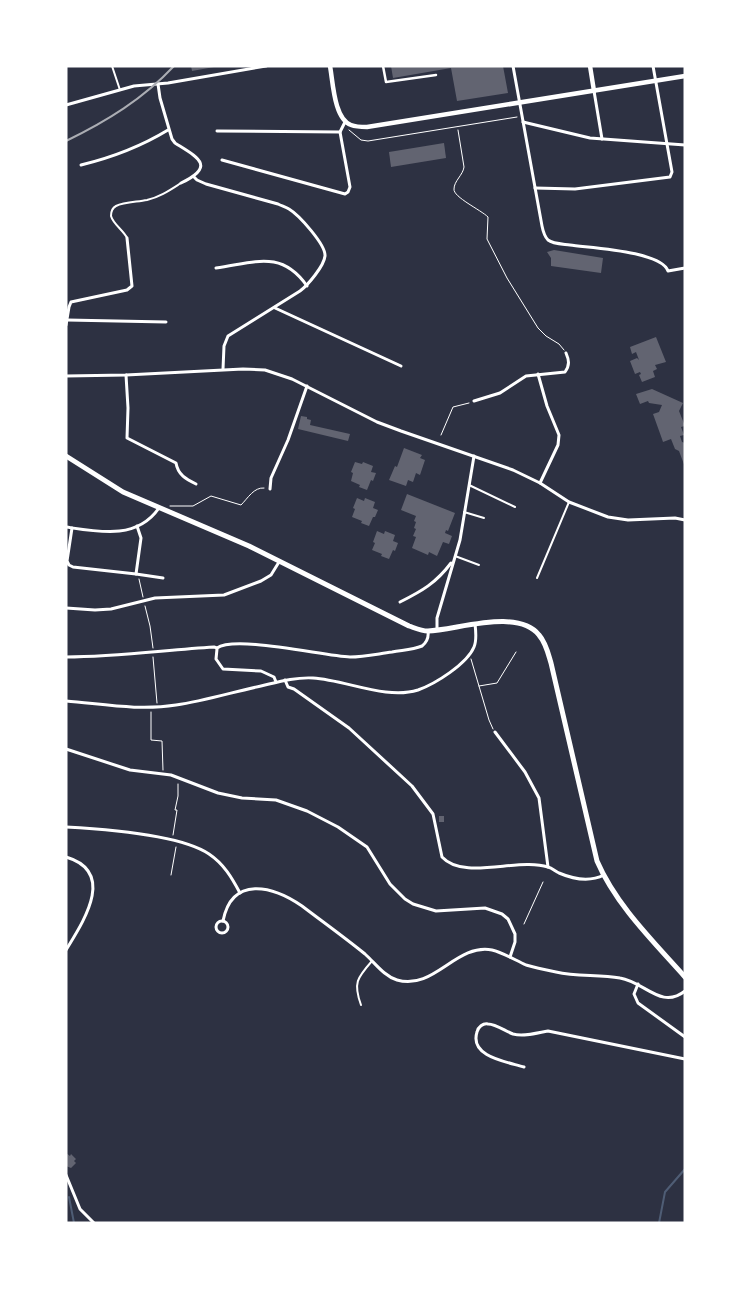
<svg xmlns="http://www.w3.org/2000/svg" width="751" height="1289" font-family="Rubik,sans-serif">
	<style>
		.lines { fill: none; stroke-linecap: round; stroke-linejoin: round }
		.stream { stroke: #4f5d75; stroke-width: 2 }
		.building { fill: #626471 }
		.path { stroke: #fff; stroke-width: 1 }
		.service { stroke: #fff; stroke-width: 2 }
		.pedestrian { stroke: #fff; stroke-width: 2.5 }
		.minor { stroke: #fff; stroke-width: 3 }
		.tertiary { stroke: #fff; stroke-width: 4.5 }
		.secondary { stroke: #fff; stroke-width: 5 }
		.rail { stroke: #abadb3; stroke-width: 2 }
	</style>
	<rect width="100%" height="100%" fill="#2d3142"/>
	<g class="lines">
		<g class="stream">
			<polyline points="69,1197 74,1223"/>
			<polyline points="659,1223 665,1192 685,1169"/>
		</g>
	</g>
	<g class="building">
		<polygon points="191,66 214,66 214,67 192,71"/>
		<polygon points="391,66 503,66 508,93 457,101 451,68 393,78"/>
		<polygon points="444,143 446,158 391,167 389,152"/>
		<polygon points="554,250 603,258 601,273 551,266 551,258 547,252"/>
		<polygon points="656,337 666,362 655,365 657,369 653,371 655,377 642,382 639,375 641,374 640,372 635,374 630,361 637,358 639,360 636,352 632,354 630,347"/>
		<polygon points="652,389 683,403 679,411 685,426 681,427 684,435 680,436 682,442 685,443 685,467 679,451 675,449 671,439 663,442 662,439 653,414 659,412 662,405 649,403 648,401 640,404 636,394"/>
		<polygon points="301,416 307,417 307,419 311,420 310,425 350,434 348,441 298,429"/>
		<polygon points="404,448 422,455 420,458 425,460 420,475 416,473 413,482 408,480 406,486 389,480 395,466 397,467"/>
		<polygon points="355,462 362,464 363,462 373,466 371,472 376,473 373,481 371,480 367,490 359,487 360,485 351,481 353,473 351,472"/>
		<polygon points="407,494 455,513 448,531 446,530 445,533 452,536 449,544 443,542 437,556 429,552 428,555 412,548 416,537 413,536 416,529 414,528 416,522 414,521 416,516 401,510"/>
		<polygon points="357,498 364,501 365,498 375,502 373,508 378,510 375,517 373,517 369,526 361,523 362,521 352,517 355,509 353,508"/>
		<polygon points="377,531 384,534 385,531 395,535 393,541 398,543 395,551 393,550 389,559 381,556 382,554 372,550 375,543 373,542"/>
		<rect x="439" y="816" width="5" height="6"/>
		<polygon points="66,1153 70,1156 71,1154 76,1159 74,1161 76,1163 71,1168 66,1166"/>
	</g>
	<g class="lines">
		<g class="path">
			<polyline points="349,130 361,140 368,141 517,117"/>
			<path d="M458,130L464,167C463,175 454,181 454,189C453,197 481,210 488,217L487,239L507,278L538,328L546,336L559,344L564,350"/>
			<polyline points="441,435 453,407 469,403"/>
			<path d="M170,506H193L211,496L241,505C248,498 254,487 264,488"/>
			<polyline points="139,579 143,597"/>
			<polyline points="145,606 150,626 153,648"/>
			<polyline points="153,657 157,703"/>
			<polyline points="471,659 489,720 493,729"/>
			<polyline points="479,686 497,683 516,652"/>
			<polyline points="151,712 151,740 162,741 163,770"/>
			<polyline points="173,835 177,810 175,810 178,796 178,784"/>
			<polyline points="171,875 176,847"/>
			<polyline points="524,924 543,882"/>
		</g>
		<g class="service">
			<polyline points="112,66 120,90"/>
			<path d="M127,238C124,231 113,224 111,216C111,213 112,208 116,206C124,202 137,202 147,200C160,197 170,190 181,183"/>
			<polyline points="469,485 515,507"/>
			<polyline points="464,512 484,518"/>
			<polyline points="455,556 479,565"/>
			<polyline points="537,578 569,502"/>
			<path d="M361,1005C353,983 357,978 372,961"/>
		</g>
		<polyline class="pedestrian" points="383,66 386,82 436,75"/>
		<g class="minor">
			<path d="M513,66L542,226C543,231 544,236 548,240C553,244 563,244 570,245C590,248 661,251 668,271L685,268"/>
			<path d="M158,84L160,98L172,139L175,143C197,157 217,166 181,183"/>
			<polyline points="594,91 602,139"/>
			<polyline points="66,105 134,86 168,83 266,66"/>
			<polyline points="523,122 590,138 685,145"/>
			<polyline points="217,131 340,132 345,122"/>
			<polyline points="222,160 345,194 348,192 350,187 340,132"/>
			<path d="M81,165C114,157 140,147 168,130"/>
			<path d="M194,177L197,180L206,184L278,204C282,206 286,207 289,209C299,215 326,245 325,256C324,266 308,285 300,291L228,336L224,346L223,369"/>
			<polyline points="535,188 575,189 670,177 672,172 653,66"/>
			<path d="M216,268C254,263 281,249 307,286"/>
			<polyline points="275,308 401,366"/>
			<polyline points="67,320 166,322"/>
			<polyline points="66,325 69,307 71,302 127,290 132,286 127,238"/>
			<polyline points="538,374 547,406 559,435 558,445 540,483"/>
			<path d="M126,375L128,408L127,438L176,463C178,475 186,479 196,484"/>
			<polyline points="66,376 126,375 243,369 265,370 292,379 377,422 401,431 513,470 540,483 569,502 608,517 628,520 675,518 685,520"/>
			<path d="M474,401L500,393L526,376L565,372C570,365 569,360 566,353"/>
			<polyline points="270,489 271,478 288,440 307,386"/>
			<polyline points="137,526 141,538 136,574 163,578"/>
			<path d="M66,527C99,532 137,540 159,508"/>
			<polyline points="72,528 67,561 69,565 73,567 136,574"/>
			<path d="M400,602C422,591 436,583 451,563"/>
			<polyline points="66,608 95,610 111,609 155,598 224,595 261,581 271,575 279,562"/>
			<polyline points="437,630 437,618 460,540 474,456"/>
			<polyline points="217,649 216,659 223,669 261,671 274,677 276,682"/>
			<path d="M66,657C116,657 165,650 214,647L217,648C235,635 324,656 350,657C364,657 377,654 392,652C402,650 412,650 422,646C427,642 429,638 428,631"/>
			<path d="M285,680L288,687L294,689L349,728L412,786L433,814L442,857C464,881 519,857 548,867C552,868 555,871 559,873C573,879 590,882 604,875"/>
			<path d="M66,701C103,704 139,711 176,705C204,701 233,692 261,686C278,682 295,677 313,678C346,680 386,700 418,690C435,684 467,664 474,647C477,640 476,632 475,624"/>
			<polyline points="495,732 525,772 539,798 548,867"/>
			<polyline points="66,749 130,770 171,775 218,793 242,798 276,800 307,811 338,827 367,847 390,884 405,899 413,904 436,911 485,908 502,914 508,919 515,934 515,942 510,957"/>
			<path d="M66,827C102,829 181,835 209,854C224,864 232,878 240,893"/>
			<path d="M66,857C117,872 83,922 66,950"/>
			<circle cx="222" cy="927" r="6"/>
			<path d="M223,921C232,875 273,886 302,906C323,922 344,937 365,954C375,963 384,976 397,980C434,991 456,943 492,950C504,953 515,960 526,965C536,968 546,970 556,972C577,977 599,974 620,978C645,982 661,1010 685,991"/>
			<polyline points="638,984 634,994 638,1003 685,1037"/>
			<path d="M524,1067C508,1062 469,1057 477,1032C478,1027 483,1023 488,1024C496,1024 505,1031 513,1034C524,1037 537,1033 548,1031L685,1059"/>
			<polyline points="66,1175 80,1209 94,1223"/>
		</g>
		<g class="tertiary">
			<path d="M330,66C333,82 334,119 351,125C356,127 362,127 367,127L685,76"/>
			<polyline points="590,66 594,91"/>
		</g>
		<path class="secondary" d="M66,456L123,492L249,546L409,626C415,628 421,631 428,631C457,630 518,608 539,635C546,643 548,653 551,663L597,861C616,905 653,941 685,977"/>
		<path class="rail" d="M66,141C107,121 143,99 174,66"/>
	</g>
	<rect width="751" height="1289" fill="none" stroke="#ffffff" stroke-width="135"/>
</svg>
